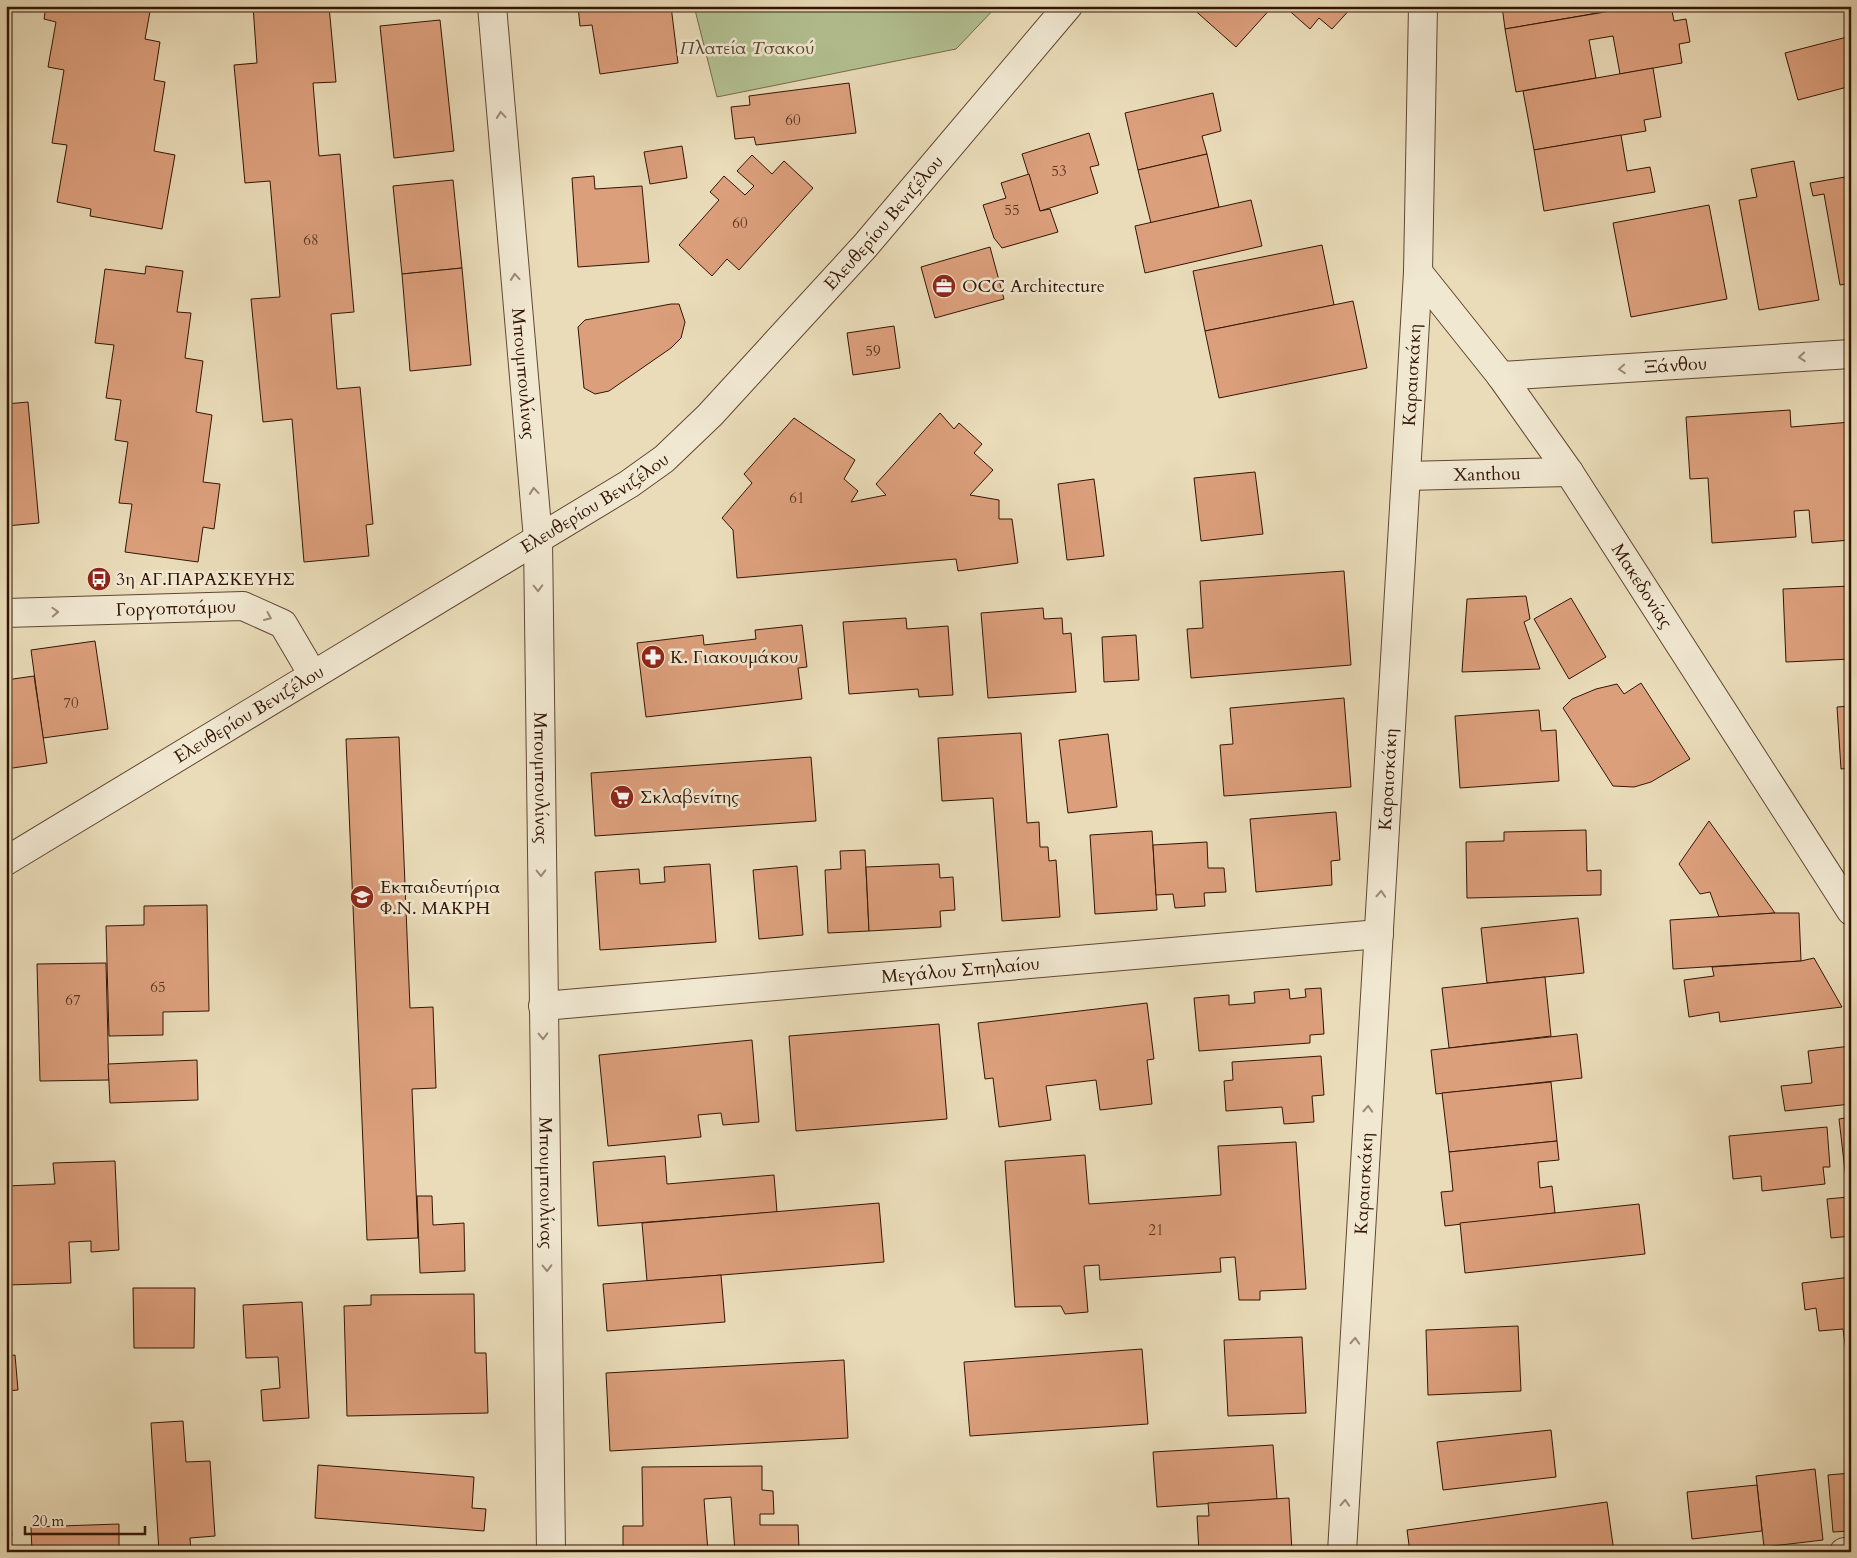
<svg xmlns="http://www.w3.org/2000/svg" width="1857" height="1558" font-family="Cardo,serif">
	<style>
		.green { fill: #b3c192; stroke: #736b4b }
		.building { fill: #dc9f7c; stroke: #331504 }
		.lines { fill: none; stroke-linecap: round; stroke-linejoin: round }
		.minor-casing { stroke: #614731; stroke-width: 30 }
		.minor { stroke: #f1e8d2; stroke-width: 28 }
		.oneway { stroke: #9c8975 }
		.labels { text-anchor: middle; dominant-baseline: central; stroke-width: 5; stroke-linejoin: round; paint-order: stroke }
		.number-label { font-size: 15px; fill: #5d3822 }
		.park-label { font-size: 18px; font-style: italic; fill: #59492f; stroke: #f1e8d2 }
		.street-label { font-size: 18px; fill: #331504; stroke: #f1e8d2 }
		.poi-label { font-size: 18px; fill: #331504; stroke: #f1e8d2; text-anchor: start }
	</style>
	<rect width="100%" height="100%" fill="#eadcb9"/>
	<filter id="stains"><feTurbulence type="fractalNoise" baseFrequency=".004" numOctaves="4"/><feColorMatrix values="0 0 0 0 .2 0 0 0 0 .09 0 0 0 0 .02 0 0 0 .5 -.17"/></filter>
	<radialGradient id="worn" r=".72"><stop offset=".6" stop-color="#630" stop-opacity="0"/><stop offset="1" stop-color="#630" stop-opacity=".3"/></radialGradient>
	<polygon class="green" points="694,6 997,6 956,49 717,97"/>
	<g class="building">
		<polygon points="46,6 151,6 145,39 160,42 154,80 165,82 154,151 175,155 162,229 90,216 91,209 57,202 67,145 52,143 64,70 48,67 56,22 44,19"/>
		<polygon points="253,6 329,6 336,82 313,83 319,156 340,154 354,312 331,314 337,389 360,387 373,524 366,525 369,556 304,562 292,419 263,422 251,299 280,297 270,181 245,183 234,65 257,63"/>
		<polygon points="578,6 671,6 678,63 600,74 592,25 580,26"/>
		<polygon points="1190,6 1273,6 1236,47"/>
		<polygon points="1284,6 1353,6 1332,29 1319,18 1310,29"/>
		<polygon points="1502,6 1608,6 1609,11 1505,29"/>
		<polygon points="1640,6 1671,6 1674,21 1686,19 1690,42 1679,44 1682,63 1620,74 1613,36 1589,40 1596,78 1516,92 1505,29"/>
		<polygon points="440,20 454,151 394,158 380,26"/>
		<polygon points="1851,36 1851,86 1798,100 1785,53"/>
		<polygon points="1653,68 1661,117 1644,120 1646,131 1534,150 1523,91"/>
		<polygon points="849,83 856,133 756,145 754,137 735,139 731,107 750,105 749,96"/>
		<polygon points="1213,93 1221,131 1202,136 1207,154 1138,170 1125,113"/>
		<polygon points="1089,133 1099,165 1090,167 1098,193 1040,211 1022,154"/>
		<polygon points="1621,135 1627,171 1650,167 1655,192 1544,211 1534,150"/>
		<polygon points="682,146 687,178 650,184 644,152"/>
		<polygon points="1207,154 1219,207 1151,223 1138,170"/>
		<polygon points="752,155 772,174 784,161 813,188 739,270 727,259 712,276 679,245 719,200 710,192 724,176 745,195 754,186 737,171"/>
		<polygon points="1794,161 1819,300 1759,310 1739,200 1757,197 1751,169"/>
		<polygon points="1029,174 1040,211 1050,209 1058,232 1002,248 994,238 983,205 1006,198 1001,183"/>
		<polygon points="594,176 595,189 642,186 649,262 578,267 572,178"/>
		<polygon points="1851,176 1851,283 1840,285 1824,194 1813,196 1810,183"/>
		<polygon points="453,180 462,268 402,274 393,186"/>
		<polygon points="1251,200 1262,246 1145,273 1135,226"/>
		<polygon points="1709,205 1727,299 1631,317 1613,223"/>
		<polygon points="1322,245 1334,305 1205,331 1193,271"/>
		<polygon points="990,247 1004,299 935,318 921,267"/>
		<polygon points="146,266 183,271 177,312 191,313 185,358 203,361 196,412 212,415 203,482 220,484 214,529 203,527 198,562 125,552 132,504 119,503 128,442 115,440 121,400 106,398 114,345 95,343 105,269 145,274"/>
		<polygon points="462,268 471,365 410,371 402,274"/>
		<polygon points="1353,301 1367,368 1219,398 1205,331"/>
		<polygon points="671,304 679,304 685,322 681,338 671,348 609,391 595,394 584,388 578,327 585,320"/>
		<polygon points="894,326 900,368 853,375 847,333"/>
		<polygon points="28,402 39,523 6,526 6,404"/>
		<polygon points="1790,410 1791,427 1851,422 1851,540 1812,543 1809,510 1794,511 1796,537 1712,543 1708,478 1690,479 1686,417"/>
		<polygon points="940,413 954,429 959,423 982,444 974,453 993,470 970,495 999,500 999,519 1012,519 1018,563 958,571 956,559 737,578 733,530 722,518 752,483 744,474 794,418 855,460 844,479 858,491 851,502 886,495 876,484"/>
		<polygon points="1255,472 1263,534 1201,541 1194,478"/>
		<polygon points="1094,479 1104,556 1067,560 1058,484"/>
		<polygon points="1344,571 1351,665 1191,678 1187,629 1203,628 1200,581"/>
		<polygon points="1851,586 1851,659 1786,662 1783,589"/>
		<polygon points="1526,596 1530,619 1524,622 1540,669 1462,672 1467,599"/>
		<polygon points="1571,598 1606,657 1569,679 1534,619"/>
		<polygon points="1043,608 1044,619 1062,618 1063,634 1071,633 1076,692 988,698 981,613"/>
		<polygon points="906,618 907,629 948,626 953,695 919,697 918,689 849,694 843,622"/>
		<polygon points="802,625 807,667 798,668 802,699 646,717 637,643 703,635 704,645 756,639 755,630"/>
		<polygon points="1136,635 1139,680 1104,682 1102,637"/>
		<polygon points="95,641 108,729 43,738 31,650"/>
		<polygon points="34,676 47,763 6,769 6,680"/>
		<polygon points="1641,683 1690,759 1651,782 1634,787 1613,786 1563,708 1572,699 1596,689 1617,684 1624,694"/>
		<polygon points="1344,698 1351,787 1224,796 1220,745 1233,744 1230,708"/>
		<polygon points="1851,706 1851,768 1841,769 1837,707"/>
		<polygon points="1539,710 1541,731 1556,730 1559,781 1460,788 1455,716"/>
		<polygon points="1021,733 1027,823 1039,822 1040,847 1048,847 1049,861 1056,860 1060,917 1002,921 993,798 942,801 938,738"/>
		<polygon points="1108,734 1117,807 1068,813 1059,740"/>
		<polygon points="399,737 410,1008 433,1007 436,1088 412,1089 418,1238 367,1240 346,739"/>
		<polygon points="811,757 816,821 595,836 591,773"/>
		<polygon points="1336,812 1340,860 1331,861 1332,885 1256,892 1250,819"/>
		<polygon points="1709,821 1775,913 1719,917 1710,892 1700,894 1679,864"/>
		<polygon points="1586,830 1587,871 1601,870 1601,895 1467,898 1466,842 1504,841 1504,832"/>
		<polygon points="1152,831 1157,910 1095,914 1090,835"/>
		<polygon points="1207,842 1208,868 1224,868 1226,892 1204,893 1205,906 1175,908 1173,894 1156,895 1153,845"/>
		<polygon points="865,850 869,931 828,933 825,870 841,869 840,851"/>
		<polygon points="710,864 716,942 600,950 595,872 639,869 640,884 665,882 664,867"/>
		<polygon points="939,864 940,878 953,877 955,910 940,911 941,927 869,931 866,867"/>
		<polygon points="797,866 803,935 759,939 753,870"/>
		<polygon points="207,905 209,1011 163,1012 163,1035 109,1036 106,926 144,925 144,906"/>
		<polygon points="1775,913 1799,913 1801,961 1673,969 1670,920"/>
		<polygon points="1578,918 1584,973 1487,983 1481,928"/>
		<polygon points="1814,958 1842,1007 1720,1022 1719,1012 1689,1017 1684,980 1714,976 1712,967 1801,961"/>
		<polygon points="106,963 109,1080 40,1081 37,964"/>
		<polygon points="1545,977 1551,1036 1449,1048 1442,988"/>
		<polygon points="1321,988 1324,1034 1310,1035 1310,1043 1199,1051 1194,998 1229,995 1229,1005 1255,1003 1254,992 1289,989 1290,999 1306,997 1305,989"/>
		<polygon points="1147,1003 1154,1059 1147,1060 1152,1104 1100,1110 1096,1080 1046,1086 1051,1120 999,1127 993,1078 985,1079 978,1023"/>
		<polygon points="939,1024 947,1119 796,1131 789,1036"/>
		<polygon points="1577,1034 1582,1078 1436,1094 1431,1050"/>
		<polygon points="752,1040 759,1122 723,1125 721,1113 698,1115 701,1137 608,1146 599,1055"/>
		<polygon points="1851,1046 1851,1104 1785,1111 1781,1086 1812,1083 1808,1051"/>
		<polygon points="1321,1056 1324,1095 1312,1096 1314,1122 1284,1124 1282,1107 1226,1111 1224,1081 1233,1080 1232,1062"/>
		<polygon points="197,1060 198,1100 110,1103 108,1064"/>
		<polygon points="1551,1082 1557,1141 1449,1152 1442,1093"/>
		<polygon points="1851,1117 1851,1236 1831,1238 1827,1199 1848,1197 1839,1119"/>
		<polygon points="1827,1127 1830,1167 1823,1167 1825,1184 1762,1191 1761,1176 1733,1179 1729,1136"/>
		<polygon points="1557,1141 1559,1160 1538,1162 1540,1188 1552,1186 1555,1213 1445,1226 1441,1192 1453,1191 1449,1152"/>
		<polygon points="1296,1142 1306,1289 1260,1291 1260,1300 1239,1300 1235,1257 1220,1258 1221,1272 1100,1280 1099,1265 1084,1266 1088,1312 1065,1314 1061,1306 1015,1307 1005,1161 1085,1155 1089,1204 1221,1195 1218,1146"/>
		<polygon points="665,1156 667,1184 774,1175 777,1212 598,1226 593,1162"/>
		<polygon points="115,1161 119,1250 91,1252 91,1241 69,1242 71,1283 8,1285 6,1186 55,1184 53,1163"/>
		<polygon points="417,1196 432,1196 433,1225 464,1223 465,1271 420,1273"/>
		<polygon points="879,1203 884,1262 647,1281 642,1223"/>
		<polygon points="1639,1204 1645,1254 1465,1273 1460,1223"/>
		<polygon points="721,1275 725,1322 607,1331 603,1284"/>
		<polygon points="1851,1277 1851,1365 1848,1366 1843,1329 1819,1331 1816,1308 1805,1310 1802,1283"/>
		<polygon points="133,1288 195,1288 194,1348 134,1348"/>
		<polygon points="474,1294 475,1353 486,1353 488,1413 347,1416 344,1306 371,1305 371,1295"/>
		<polygon points="302,1302 309,1418 263,1421 261,1390 280,1388 278,1357 246,1358 243,1305"/>
		<polygon points="1518,1326 1521,1391 1428,1395 1426,1330"/>
		<polygon points="1302,1337 1306,1413 1228,1416 1224,1340"/>
		<polygon points="1142,1349 1148,1424 970,1436 964,1362"/>
		<polygon points="15,1355 18,1390 6,1391 6,1356"/>
		<polygon points="844,1360 848,1438 610,1451 606,1373"/>
		<polygon points="183,1421 186,1462 210,1461 215,1536 190,1538 191,1552 159,1552 151,1423"/>
		<polygon points="1551,1430 1556,1477 1443,1490 1437,1442"/>
		<polygon points="1273,1445 1277,1499 1157,1507 1153,1452"/>
		<polygon points="6,1458 12,1536 6,1536"/>
		<polygon points="318,1465 474,1477 472,1508 486,1509 484,1531 315,1518"/>
		<polygon points="762,1466 762,1490 773,1491 774,1514 760,1514 760,1525 798,1525 799,1549 817,1549 817,1552 735,1552 731,1497 704,1499 708,1552 623,1552 623,1526 643,1526 642,1467"/>
		<polygon points="1815,1469 1823,1540 1764,1547 1756,1476"/>
		<polygon points="1851,1473 1851,1531 1833,1532 1828,1475"/>
		<polygon points="1757,1485 1762,1531 1692,1539 1687,1492"/>
		<polygon points="1289,1498 1292,1552 1199,1552 1197,1516 1209,1516 1208,1503"/>
		<polygon points="1607,1502 1614,1552 1410,1552 1407,1530"/>
		<polygon points="119,1524 119,1552 32,1552 31,1527"/>
	</g>
	<g class="lines">
		<g class="minor-casing">
			<g id="minor">
				<path id="s1" d="M492,6L538,539L551,1552"/>
				<path id="s2" d="M1418,272L1501,376L1569,472L1851,911"/>
				<path id="s3" d="M1501,376L1851,354"/>
				<path id="s4" d="M1406,476L1569,472"/>
				<path id="s5" d="M6,613L243,606L283,624L313,675"/>
				<path id="s6" d="M6,861L629,484L664,459L710,415L865,246L1068,6"/>
				<path id="s7" d="M543,1006L1379,934"/>
				<path id="s8" d="M1342,1552L1418,272L1423,6"/>
				<polyline points="1844,1552 1851,1551"/>
			</g>
		</g>
		<use href="#minor" class="minor"/>
	</g>
	<defs><path id="oneway-chevron" d="M-2-3.5L2.5 0L-2 3.5" fill="none" stroke-width="1.6" stroke-linecap="round" stroke-linejoin="round" transform="scale(1.25)"/></defs>
	<g class="oneway">
		<use href="#oneway-chevron" transform="translate(501 115) rotate(-95)"/>
		<use href="#oneway-chevron" transform="translate(515 277) rotate(-95)"/>
		<use href="#oneway-chevron" transform="translate(1802 357) rotate(176)"/>
		<use href="#oneway-chevron" transform="translate(1622 369) rotate(176)"/>
		<use href="#oneway-chevron" transform="translate(534 491) rotate(-95)"/>
		<use href="#oneway-chevron" transform="translate(538 588) rotate(89)"/>
		<use href="#oneway-chevron" transform="translate(55 612) rotate(-2)"/>
		<use href="#oneway-chevron" transform="translate(268 617) rotate(24)"/>
		<use href="#oneway-chevron" transform="translate(541 873) rotate(89)"/>
		<use href="#oneway-chevron" transform="translate(1381 894) rotate(-87)"/>
		<use href="#oneway-chevron" transform="translate(543 1036) rotate(89)"/>
		<use href="#oneway-chevron" transform="translate(1368 1109) rotate(-87)"/>
		<use href="#oneway-chevron" transform="translate(547 1268) rotate(89)"/>
		<use href="#oneway-chevron" transform="translate(1355 1341) rotate(-87)"/>
		<use href="#oneway-chevron" transform="translate(1345 1503) rotate(-87)"/>
	</g>
	<defs>
		<g id="office-disc" transform="scale(1.25)"><circle r="9.5" fill="#8f2418" stroke="#f1e8d2"/><path d="M-6-3h4V-5.5h4V-3h4V5H-6ZM-1-4.5V-3h2v-1.5ZM-6 0V1H6V0Z" fill="#fff"/></g>
		<g id="bus-disc" transform="scale(1.25)"><circle r="9.5" fill="#8f2418" stroke="#f1e8d2"/><path d="M-5-6H5V4H4V6H2V4H-2V6H-4V4H-5ZM-3.5-4V0h7V-4ZM-3.5 1.2v1.5H-2V1.2ZM2 1.2v1.5H3.5V1.2Z" fill="#fff"/></g>
		<g id="pharmacy-disc" transform="scale(1.25)"><circle r="9.5" fill="#8f2418" stroke="#f1e8d2"/><path d="M-2-6h4v4h4v4h-4v4h-4v-4h-4v-4h4Z" fill="#fff"/></g>
		<g id="supermarket-disc" transform="scale(1.25)"><circle r="9.5" fill="#8f2418" stroke="#f1e8d2"/><path d="M-6-5.5h2.5l.6 2H6L4.5 2H-2.5L-4.4-4H-6ZM-1.5 3.2a1.3 1.3 0 1 0 .1 0ZM3 3.2a1.3 1.3 0 1 0 .1 0Z" fill="#fff"/></g>
		<g id="school-disc" transform="scale(1.25)"><circle r="9.5" fill="#8f2418" stroke="#f1e8d2"/><path d="M0-5L7-2L0 1L-7-2ZM-4 1L0 2.5L4 1V4Q0 6-4 4Z" fill="#fff"/></g>
	</defs>
	<g fill-rule="evenodd">
		<use href="#office-disc" x="944" y="286"/>
		<use href="#bus-disc" x="99" y="579"/>
		<use href="#pharmacy-disc" x="653" y="657"/>
		<use href="#supermarket-disc" x="622" y="797"/>
		<use href="#school-disc" x="362" y="897"/>
	</g>
	<g class="labels">
		<g class="number-label">
			<text x="793" y="120">60</text>
			<text x="1059" y="171">53</text>
			<text x="1012" y="210">55</text>
			<text x="740" y="223">60</text>
			<text x="311" y="240">68</text>
			<text x="873" y="351">59</text>
			<text x="797" y="498">61</text>
			<text x="71" y="703">70</text>
			<text x="158" y="987">65</text>
			<text x="73" y="1000">67</text>
			<text x="1156" y="1230">21</text>
		</g>
		<g class="park-label">
			<text x="747" y="48">Πλατεία Τσακού</text>
		</g>
		<g class="street-label">
			<text stroke="none"><textPath href="#s6" startOffset="1094">Ελευθερίου Βενιζέλου</textPath></text>
			<text stroke="none"><textPath href="#s3" startOffset="175">Ξάνθου</textPath></text>
			<text stroke="none"><textPath href="#s1" startOffset="369">Μπουμπουλίνας</textPath></text>
			<text stroke="none"><textPath href="#s8" startOffset="1179">Καραισκάκη</textPath></text>
			<text stroke="none"><textPath href="#s4" startOffset="81">Xanthou</textPath></text>
			<text stroke="none"><textPath href="#s6" startOffset="689">Ελευθερίου Βενιζέλου</textPath></text>
			<text stroke="none"><textPath href="#s2" startOffset="386">Μακεδονίας</textPath></text>
			<text stroke="none"><textPath href="#s5" startOffset="170">Γοργοποτάμου</textPath></text>
			<text stroke="none"><textPath href="#s6" startOffset="284">Ελευθερίου Βενιζέλου</textPath></text>
			<text stroke="none"><textPath href="#s1" startOffset="774">Μπουμπουλίνας</textPath></text>
			<text stroke="none"><textPath href="#s8" startOffset="774">Καραισκάκη</textPath></text>
			<text stroke="none"><textPath href="#s7" startOffset="419">Μεγάλου Σπηλαίου</textPath></text>
			<text stroke="none"><textPath href="#s1" startOffset="1179">Μπουμπουλίνας</textPath></text>
			<text stroke="none"><textPath href="#s8" startOffset="369">Καραισκάκη</textPath></text>
		</g>
		<g class="poi-label">
			<text x="962" y="286">OCC Architecture</text>
			<text x="116" y="579">3η ΑΓ.ΠΑΡΑΣΚΕΥΗΣ</text>
			<text x="670" y="657">Κ. Γιακουμάκου</text>
			<text x="640" y="797">Σκλαβενίτης</text>
			<text x="380" y="887">Εκπαιδευτήρια<tspan x="380" dy="21">Φ.Ν. ΜΑΚΡΗ</tspan></text>
		</g>
	</g>
	<rect width="1857" height="1558" fill="none" stroke="#eadcb9" stroke-width="25"/>
	<rect x="8" y="8" width="1842" height="1543" fill="none" stroke="#331504" stroke-width="2.5"/>
	<rect x="12" y="12" width="1832" height="1533" fill="none" stroke="#331504"/>
	<path d="M25 1526v8h120v-8" fill="none" stroke="#331504" stroke-width="2.5"/>
	<text x="32" y="1526" font-size="15" fill="#331504" stroke="#f1e8d2" stroke-width="4" paint-order="stroke">20 m</text>
	<rect width="100%" height="100%" filter="url(#stains)"/>
	<rect width="100%" height="100%" fill="url(#worn)"/>
</svg>
